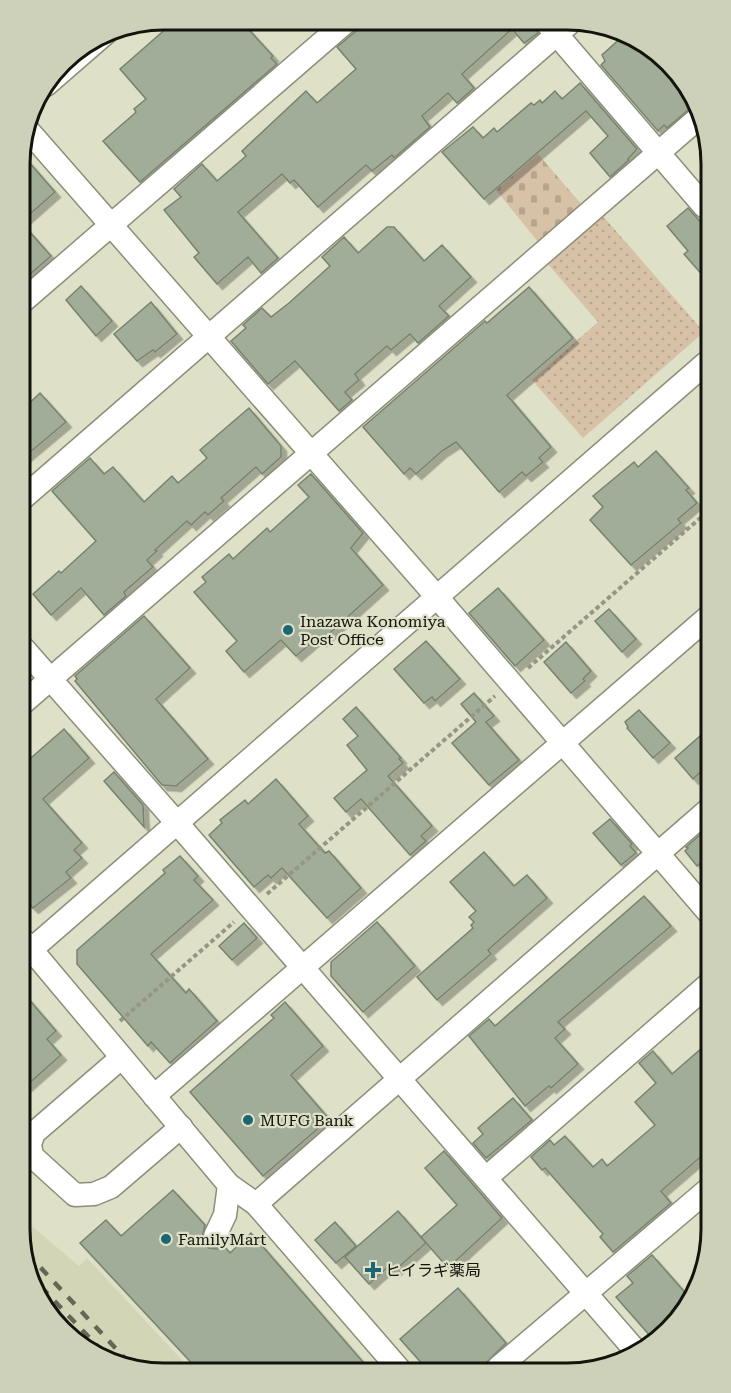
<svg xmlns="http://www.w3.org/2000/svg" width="731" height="1393" font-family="'Roboto Serif','Noto Sans JP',serif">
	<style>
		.built { fill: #d3d6b6 }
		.cemetery { fill: url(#cemetery-stones) }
		.park { fill: url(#park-dots) }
		.building { fill: #a1ad98; stroke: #77836f; stroke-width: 1.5; filter: url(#shadow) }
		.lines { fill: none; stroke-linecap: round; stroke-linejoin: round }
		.minor-casing { stroke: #8c8e77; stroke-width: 25 }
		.path { stroke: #959784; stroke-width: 4; stroke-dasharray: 4.5 3; stroke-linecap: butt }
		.minor { stroke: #fff; stroke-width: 22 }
		.rail { stroke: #646656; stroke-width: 4.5; stroke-dasharray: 10 10; stroke-linecap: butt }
		.poi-dot { fill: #1c6572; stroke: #dee1c8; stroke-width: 2 }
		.labels { text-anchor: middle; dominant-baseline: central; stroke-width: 4.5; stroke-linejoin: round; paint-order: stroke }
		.poi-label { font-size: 16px; fill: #13140b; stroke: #dee1c8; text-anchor: start }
		.rim { fill: none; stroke: #13140b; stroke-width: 3 }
	</style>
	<defs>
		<pattern id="cemetery-stones" width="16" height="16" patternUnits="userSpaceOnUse" patternTransform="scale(1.5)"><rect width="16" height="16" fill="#d7c1a7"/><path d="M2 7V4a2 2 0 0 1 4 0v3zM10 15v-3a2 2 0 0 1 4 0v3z" fill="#b8a58e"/></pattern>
		<pattern id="park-dots" width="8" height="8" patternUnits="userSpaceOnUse" patternTransform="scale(1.5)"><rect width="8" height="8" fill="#d7c1a7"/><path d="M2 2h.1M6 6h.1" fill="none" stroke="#b8a58e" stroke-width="1.8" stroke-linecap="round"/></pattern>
		<filter id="shadow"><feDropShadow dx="5.5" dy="5.5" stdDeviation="0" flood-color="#0004"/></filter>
	</defs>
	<rect width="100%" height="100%" fill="#dee1c8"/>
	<polygon class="built" points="27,1222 79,1266 87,1258 193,1372 145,1372 69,1338 27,1275"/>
	<polygon class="cemetery" points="538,154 582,205 539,243 496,190"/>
	<polygon class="park" points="602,215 704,332 583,438 532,380 598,322 547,263"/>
	<g class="building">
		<polygon points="176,20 240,20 273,56 271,58 277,64 140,182 103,141 134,114 136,112 134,109 146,99 120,69"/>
		<polygon points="360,21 449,21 457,30 467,21 533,22 538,33 524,43 512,29 462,74 474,88 457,103 448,93 422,116 430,127 394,158 392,155 372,171 366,165 318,207 294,180 290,183 282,174 238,212 278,258 261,273 248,257 217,284 194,257 199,253 164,210 181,197 174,189 202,164 217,181 246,156 242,151 306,91 317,103 356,69 337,47 356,31"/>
		<polygon points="623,36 648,49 660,62 663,60 695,104 667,128 664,125 658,131 601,65 605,61 602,55"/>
		<polygon points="580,83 637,149 628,159 629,160 610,177 590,153 608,136 586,111 484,199 442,152 473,127 483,138 494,128 497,132 531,103 534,105 540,100 542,103 555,91 562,99"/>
		<polygon points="21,153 55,192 21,222"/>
		<polygon points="688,208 705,227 705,278 684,254 688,251 667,226"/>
		<polygon points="21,222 51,256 21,282"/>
		<polygon points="387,227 394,227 424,261 442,245 471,277 439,306 449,316 418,343 410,334 391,350 387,346 355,374 359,380 345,392 352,400 339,411 295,361 268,384 231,341 246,328 243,325 262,308 271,317 289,303 330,266 322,257 344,237 358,253"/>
		<polygon points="81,286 112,321 96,336 66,300"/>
		<polygon points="529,287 573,338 507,395 551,447 539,458 543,462 526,476 522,472 499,492 456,442 442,451 416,474 410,468 404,474 363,427 485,321 487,323"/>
		<polygon points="151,302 177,334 155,352 153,350 137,361 114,334"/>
		<polygon points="40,393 66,422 22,459 22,410"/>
		<polygon points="249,408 281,446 281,457 262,474 256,467 221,498 224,501 208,515 205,512 191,525 187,521 155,550 157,551 147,560 153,567 124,592 126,596 104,615 81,588 51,615 33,594 59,571 61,573 96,541 52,491 90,458 104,474 113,467 144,502 172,476 178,483 207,458 200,450"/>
		<polygon points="656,451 689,488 686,490 697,503 678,519 681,523 631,565 590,520 603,507 593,496 634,462 638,467"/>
		<polygon points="311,474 363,533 351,548 383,585 321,641 318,637 296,656 281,640 244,672 226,651 237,641 194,592 206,582 202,577 229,554 233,559 267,528 270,532 309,497 298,485"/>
		<polygon points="498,588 544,640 515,666 469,613"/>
		<polygon points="609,609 636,639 622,652 595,621"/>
		<polygon points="144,616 190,668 156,699 208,759 176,786 162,785 75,681 77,679 75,676"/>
		<polygon points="426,641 460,679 435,701 432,697 424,703 394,669"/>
		<polygon points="566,642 591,671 583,679 585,681 571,693 544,662"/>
		<polygon points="474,693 494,716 486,722 519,760 489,785 452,743 476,722 461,704"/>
		<polygon points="356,707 401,758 399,759 403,763 388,776 432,826 421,836 426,841 410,855 361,799 346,812 334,798 367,770 347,745 358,736 343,719"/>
		<polygon points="639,710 670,743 653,758 627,728 628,727 625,722"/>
		<polygon points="64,729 89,758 43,799 82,843 74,850 82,858 66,872 71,878 33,908 25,900 24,764"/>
		<polygon points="708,729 708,765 693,779 675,758"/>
		<polygon points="114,772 143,805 144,827 104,781"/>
		<polygon points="276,779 308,816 299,824 325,853 329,851 361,888 327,918 282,868 271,878 268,875 254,887 209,835 222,823 220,820 245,800 248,804"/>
		<polygon points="610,819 632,844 630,846 636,853 621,865 593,833"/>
		<polygon points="709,827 709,855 697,866 685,851 688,848 686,847"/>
		<polygon points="484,852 514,886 527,875 547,898 488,950 491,954 437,1000 417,977 473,928 471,925 474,922 469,917 476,911 450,882"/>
		<polygon points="180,856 198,876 194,880 213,900 151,954 186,993 189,989 217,1021 170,1063 151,1042 148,1046 77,964 77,950 165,873 163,870"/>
		<polygon points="644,896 671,926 558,1022 565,1029 555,1038 578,1064 551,1088 549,1086 525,1106 469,1036 489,1019 495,1026"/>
		<polygon points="377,922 415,966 363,1012 331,976 331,962"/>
		<polygon points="244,923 257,938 232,960 219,946"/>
		<polygon points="26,996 56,1031 47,1039 61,1055 26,1086"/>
		<polygon points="285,1002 323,1046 291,1075 329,1119 263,1176 190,1092 274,1018 271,1015"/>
		<polygon points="710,1041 711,1148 661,1191 671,1203 613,1252 600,1237 603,1234 545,1168 542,1170 531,1157 550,1140 554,1145 565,1136 593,1167 602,1159 607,1166 655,1125 635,1102 656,1083 639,1063 653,1051 672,1074"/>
		<polygon points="513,1098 532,1120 486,1158 473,1143 483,1134 478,1128"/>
		<polygon points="444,1151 502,1218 448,1268 421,1237 457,1205 425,1168"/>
		<polygon points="173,1190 205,1225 202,1238 204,1244 209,1248 217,1249 224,1246 230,1253 251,1233 369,1369 199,1371 80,1243 106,1220 121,1236"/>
		<polygon points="398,1211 426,1243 393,1272 388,1267 369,1284 345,1257"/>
		<polygon points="335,1222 356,1246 336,1263 315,1240"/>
		<polygon points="652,1255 689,1297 681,1317 652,1338 616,1297 633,1283 627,1276"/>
		<polygon points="458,1288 506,1343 481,1368 426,1368 400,1339"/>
	</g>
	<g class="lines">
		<g class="minor-casing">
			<g id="minor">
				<polyline points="546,22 704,206"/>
				<polyline points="46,85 107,32"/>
				<polyline points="26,128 437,597 709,913"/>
				<polyline points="22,302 347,21"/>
				<polyline points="23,498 571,22"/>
				<polyline points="24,649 177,823 635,1350"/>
				<polyline points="24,702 702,115"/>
				<polyline points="25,942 229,1185 256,1204 399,1369"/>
				<polyline points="25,955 706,363"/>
				<polyline points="121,1058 34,1133 30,1144 32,1156 75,1195 94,1194 111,1187 181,1127"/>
				<polyline points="154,1096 707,618"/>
				<polyline points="486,1178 710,983"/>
				<polyline points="256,1204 708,810"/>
				<polyline points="215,1236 225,1215 229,1185"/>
				<polyline points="499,1367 711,1187"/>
			</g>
		</g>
		<g class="path">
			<polyline points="528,668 706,513"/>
			<polyline points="267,894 495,696"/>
			<polyline points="120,1021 234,922"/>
		</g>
		<use href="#minor" class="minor"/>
		<g class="rail">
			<polyline points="27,1253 133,1367"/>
			<polyline points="27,1272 105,1354"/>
		</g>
	</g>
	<g class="poi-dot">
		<circle cx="288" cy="630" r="6"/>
		<circle cx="248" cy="1120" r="6"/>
		<circle cx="166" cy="1239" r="6"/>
		<path d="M370 1261h6v6h6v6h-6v6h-6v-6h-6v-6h6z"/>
	</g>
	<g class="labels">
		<g class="poi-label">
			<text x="300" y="621">Inazawa Konomiya<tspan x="300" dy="18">Post Office</tspan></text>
			<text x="260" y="1120">MUFG Bank</text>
			<text x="178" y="1239">FamilyMart</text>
			<text x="385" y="1270">ヒイラギ薬局</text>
		</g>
	</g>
	<path d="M0 0H731V1393H0ZM164 30H567A134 134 0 0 1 701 164V1229A134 134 0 0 1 567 1363H164A134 134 0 0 1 30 1229V164A134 134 0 0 1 164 30Z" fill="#ced1b9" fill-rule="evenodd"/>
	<path class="rim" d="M164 30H567A134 134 0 0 1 701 164V1229A134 134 0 0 1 567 1363H164A134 134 0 0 1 30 1229V164A134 134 0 0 1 164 30Z"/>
</svg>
